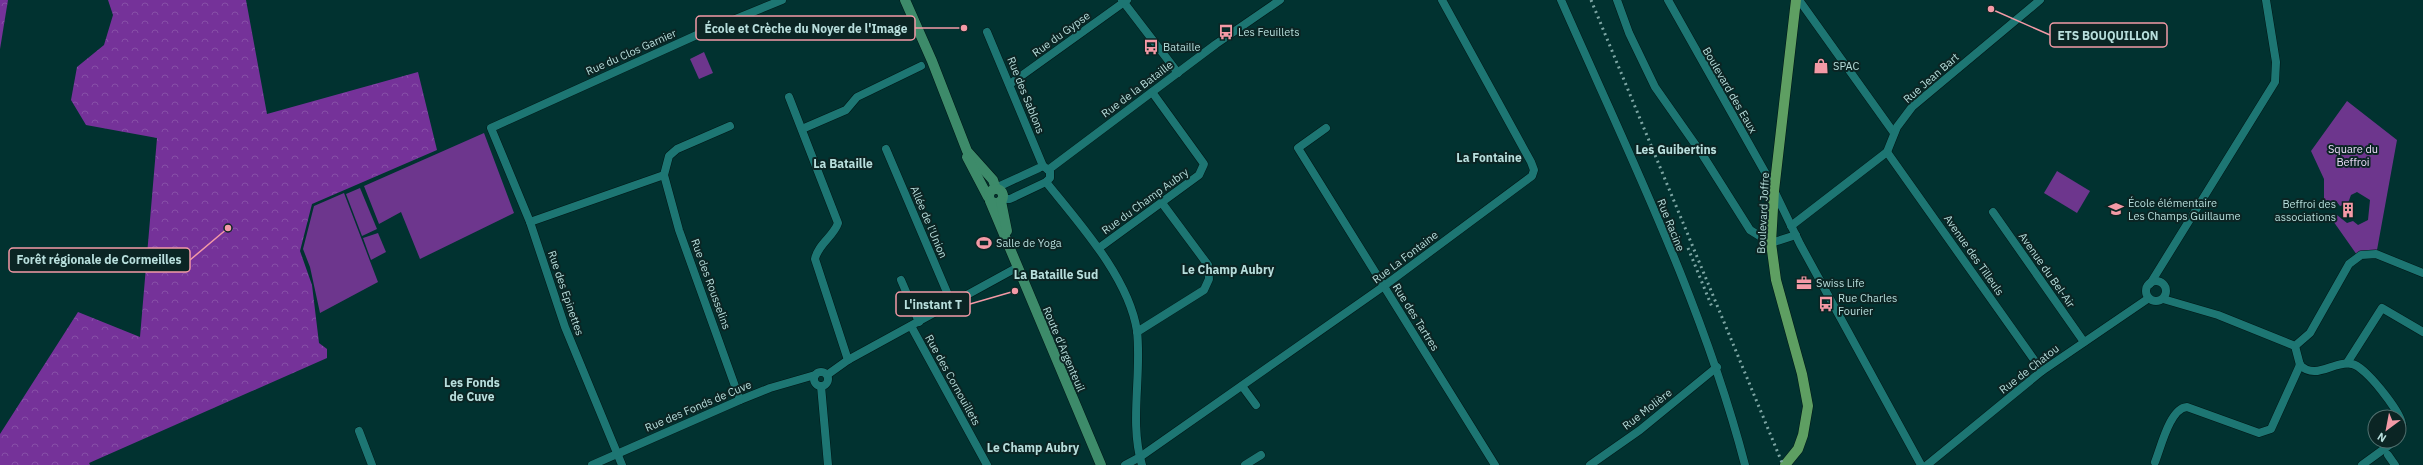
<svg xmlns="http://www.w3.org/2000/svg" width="2423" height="465" font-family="'IBM Plex Sans',sans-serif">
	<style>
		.forest { fill: url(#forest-crowns) }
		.green { fill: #6d368d }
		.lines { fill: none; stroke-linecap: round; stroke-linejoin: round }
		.street-casing { stroke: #001716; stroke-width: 9 }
		.secondary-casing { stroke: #001716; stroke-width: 11 }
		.primary-casing { stroke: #001716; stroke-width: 11 }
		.street { stroke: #1d7673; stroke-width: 8 }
		.secondary { stroke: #3d8b6a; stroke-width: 10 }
		.primary { stroke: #5e9f62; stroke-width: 10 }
		.rail { stroke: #7da6a4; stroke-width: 3; stroke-dasharray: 2 4; stroke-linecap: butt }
		.labels { text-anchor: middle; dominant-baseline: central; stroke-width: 4; stroke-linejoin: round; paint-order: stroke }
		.poi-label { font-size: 11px; fill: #b8dedc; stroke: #0b2524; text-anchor: start }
		.street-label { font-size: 11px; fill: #b8dedc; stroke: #0b2524 }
		.park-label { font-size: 11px; fill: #eadbf6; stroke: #0b2524 }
		.neighbourhood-label { font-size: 12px; font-weight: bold; fill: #b8dedc; stroke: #0b2524 }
		.leader { fill: none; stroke: #f49aa6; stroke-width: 1.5 }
		.callout-dot { fill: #f49aa6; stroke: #0b2524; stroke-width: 1.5 }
		.callout { fill: #0b2524; stroke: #f49aa6; stroke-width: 1.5 }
		.callout-label { font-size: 12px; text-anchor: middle; font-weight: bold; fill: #b8dedc }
	</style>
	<defs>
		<pattern id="forest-crowns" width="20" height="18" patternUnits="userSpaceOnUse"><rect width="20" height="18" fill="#753299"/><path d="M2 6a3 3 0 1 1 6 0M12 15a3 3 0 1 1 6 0" fill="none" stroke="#874fa7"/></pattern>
	</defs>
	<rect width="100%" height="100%" fill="#013230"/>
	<g class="forest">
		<polygon points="0,0 8,0 0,49"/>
		<polygon points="108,0 246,0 267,114 418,72 437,150 312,204 300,251 312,285 319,343 327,349 327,358 89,463 90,465 0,465 0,434 78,312 140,337 157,138 86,125 71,100 77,67 104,45 113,15"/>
	</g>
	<g class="green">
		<polygon points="704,52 713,73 699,79 690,59"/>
		<polygon points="2347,101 2397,140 2377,250 2364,251 2357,255 2331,218 2337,215 2347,223 2353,221 2358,225 2368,220 2370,200 2357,192 2351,195 2348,203 2340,206 2336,201 2324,204 2324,179 2311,151"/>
		<polygon points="484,133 514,213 420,259 401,212 379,224 364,186"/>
		<polygon points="2057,171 2090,191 2077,213 2044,193"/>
		<polygon points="360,188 377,229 362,236 346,194"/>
		<polygon points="344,193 378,282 320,313 310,267 303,249 314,206"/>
		<polygon points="378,233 386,252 371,260 363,238"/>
	</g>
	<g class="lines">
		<g class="street-casing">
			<g id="street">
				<polyline points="1122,0 1178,73"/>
				<path d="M1561,0C1628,152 1703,304 1745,465"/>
				<polyline points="1617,0 1629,33 1655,87 1702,154 1750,230 1771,243 1796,235"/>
				<polyline points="1668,0 1766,174 1800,244 1921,465"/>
				<polyline points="1799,0 1894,133"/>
				<polyline points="987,32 1043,166"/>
				<polyline points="1010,84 1127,0"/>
				<path d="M789,97L838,223C834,236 818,244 815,259L848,360"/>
				<polyline points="1326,128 1298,148 1495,465"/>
				<polyline points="802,129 846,110 857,97 921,66"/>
				<polyline points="886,149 952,304"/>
				<polyline points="1887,152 2042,371"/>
				<polyline points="1048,170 1216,44 1280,0"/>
				<polyline points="664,175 669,156 677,149 730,126"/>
				<path d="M1046,182C1079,223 1129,278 1137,331C1142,375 1129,422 1142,465"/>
				<polyline points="1000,190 1000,186 1039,168 1043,166 1050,171 1050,178 1046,182 1010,199 1003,199"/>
				<polyline points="1993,212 2084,342"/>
				<polyline points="530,222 664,175 679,230 740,400"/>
				<polyline points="1791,226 1887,152 1897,127 1912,107 2040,0"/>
				<polyline points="1099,248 1199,175 1204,164 1152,92"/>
				<polyline points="901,280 919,322"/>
				<circle cx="2156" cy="291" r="10"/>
				<polyline points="2150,284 2275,82 2276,62 2266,0"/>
				<polyline points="2163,299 2218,315 2295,346 2310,333 2349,264 2361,255 2376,254 2423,273"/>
				<polyline points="911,326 987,465"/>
				<polyline points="1137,332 1204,290 1209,279 1208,265 1162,203"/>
				<polyline points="2295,346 2300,365"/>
				<polyline points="2347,363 2382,308 2423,332"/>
				<path d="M2300,365C2316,381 2334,360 2352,364C2365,366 2400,411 2402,424C2403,428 2401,432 2399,436"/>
				<circle cx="821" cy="379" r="7"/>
				<polyline points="827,375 848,360 1018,267"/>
				<polyline points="821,386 828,465"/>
				<polyline points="1242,386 1256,405"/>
				<polyline points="359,431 372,465"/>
				<polyline points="2388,455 2395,465"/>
				<path d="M2155,462C2161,447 2170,408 2187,407L2259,433L2271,429L2300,365"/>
				<polyline points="592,465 740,400 770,388 815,375"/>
				<polyline points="622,465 565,327 530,222 491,128 699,34 782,0"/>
				<polyline points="1125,465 1140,457 1384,286 1532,176 1534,170 1531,162 1442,0"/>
				<polyline points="1245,465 1261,455"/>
				<polyline points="1590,465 1640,430 1717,367"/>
				<polyline points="1927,465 2042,371 2149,298"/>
				<polyline points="2362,465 2395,441"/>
			</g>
		</g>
		<g class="secondary-casing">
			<g id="secondary">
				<polyline points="905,0 932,61 967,151 993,180 996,189"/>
				<polyline points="967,157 988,197"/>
				<circle cx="996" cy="196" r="7"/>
				<polyline points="990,201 1101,465"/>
				<polyline points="1001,201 1007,231"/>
			</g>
		</g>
		<g class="primary-casing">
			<polyline id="primary" points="1785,465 1798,449 1803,435 1808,406 1802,374 1776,280 1771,243 1774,191 1796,0"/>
		</g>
		<use href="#street" class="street"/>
		<use href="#secondary" class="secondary"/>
		<use href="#primary" class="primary"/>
		<g class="rail">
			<polyline points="1591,0 1783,465"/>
			<polyline points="1688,248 1712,307"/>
		</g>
	</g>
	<defs>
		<g id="bus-bare" transform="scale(1.2)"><path d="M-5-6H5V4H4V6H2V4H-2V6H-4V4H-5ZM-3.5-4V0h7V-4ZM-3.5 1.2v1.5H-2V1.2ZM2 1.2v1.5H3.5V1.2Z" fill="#f49aa6" stroke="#0b2524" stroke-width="2.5" paint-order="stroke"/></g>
		<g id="shop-bare" transform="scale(1.2)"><path d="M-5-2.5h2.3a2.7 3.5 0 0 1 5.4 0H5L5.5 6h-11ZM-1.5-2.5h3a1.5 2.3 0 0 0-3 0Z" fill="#f49aa6" stroke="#0b2524" stroke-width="2.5" paint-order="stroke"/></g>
		<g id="school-bare" transform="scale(1.2)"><path d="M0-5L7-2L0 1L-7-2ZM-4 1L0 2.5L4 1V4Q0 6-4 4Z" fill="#f49aa6" stroke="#0b2524" stroke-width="2.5" paint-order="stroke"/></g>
		<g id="building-bare" transform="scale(1.2)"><path d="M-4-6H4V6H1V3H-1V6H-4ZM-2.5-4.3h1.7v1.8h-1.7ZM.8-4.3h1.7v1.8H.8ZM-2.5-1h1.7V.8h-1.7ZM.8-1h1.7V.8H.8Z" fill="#f49aa6" stroke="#0b2524" stroke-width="2.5" paint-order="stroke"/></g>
		<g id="stadium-bare" transform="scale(1.2)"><path d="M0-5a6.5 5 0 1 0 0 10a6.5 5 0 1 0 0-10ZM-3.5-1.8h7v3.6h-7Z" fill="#f49aa6" stroke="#0b2524" stroke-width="2.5" paint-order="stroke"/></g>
		<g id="office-bare" transform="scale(1.2)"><path d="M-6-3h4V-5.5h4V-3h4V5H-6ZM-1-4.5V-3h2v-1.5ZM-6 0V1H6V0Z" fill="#f49aa6" stroke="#0b2524" stroke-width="2.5" paint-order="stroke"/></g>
	</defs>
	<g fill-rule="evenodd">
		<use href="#bus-bare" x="1226" y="32"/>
		<use href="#bus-bare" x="1151" y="47"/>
		<use href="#shop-bare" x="1821" y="66"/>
		<use href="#school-bare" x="2116" y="209"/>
		<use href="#building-bare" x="2348" y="210"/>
		<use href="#stadium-bare" x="984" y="243"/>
		<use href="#office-bare" x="1804" y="283"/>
		<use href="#bus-bare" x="1826" y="304"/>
	</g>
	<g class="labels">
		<g class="poi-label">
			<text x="1238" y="32">Les Feuillets</text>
			<text x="1163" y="47">Bataille</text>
			<text x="1833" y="66">SPAC</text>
			<text x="2128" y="203">École élémentaire<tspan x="2128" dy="13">Les Champs Guillaume</tspan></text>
			<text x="2336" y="204" text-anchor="end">Beffroi des<tspan x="2336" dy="13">associations</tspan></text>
			<text x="996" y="243">Salle de Yoga</text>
			<text x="1816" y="283">Swiss Life</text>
			<text x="1838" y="298">Rue Charles<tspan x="1838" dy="13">Fourier</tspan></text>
		</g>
		<g class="street-label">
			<text transform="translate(1061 34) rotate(-36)">Rue du Gypse</text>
			<text transform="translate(631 52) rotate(-24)">Rue du Clos Garnier</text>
			<text transform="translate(1931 78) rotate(-41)">Rue Jean Bart</text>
			<text transform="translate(1137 89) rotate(-37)">Rue de la Bataille</text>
			<text transform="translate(1730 90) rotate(60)">Boulevard des Eaux</text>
			<text transform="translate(1026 95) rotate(68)">Rue des Sablons</text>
			<text transform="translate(1145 201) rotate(-36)">Rue du Champ Aubry</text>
			<text transform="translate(1763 213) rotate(-87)">Boulevard Joffre</text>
			<text transform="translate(929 222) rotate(67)">Allée de l'Union</text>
			<text transform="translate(1671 225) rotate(68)">Rue Racine</text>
			<text transform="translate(1974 255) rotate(55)">Avenue des Tilleuls</text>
			<text transform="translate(1405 257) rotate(-37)">Rue La Fontaine</text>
			<text transform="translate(2047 270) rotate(55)">Avenue du Bel-Air</text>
			<text transform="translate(711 284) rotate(70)">Rue des Rousselins</text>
			<text transform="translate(566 293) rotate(71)">Rue des Epinettes</text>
			<text transform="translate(1416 317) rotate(58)">Rue des Tartres</text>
			<text transform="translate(1064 349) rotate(67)">Route d'Argenteuil</text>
			<text transform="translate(2029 369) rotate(-38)">Rue de Chatou</text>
			<text transform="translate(953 380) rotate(61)">Rue des Cornouillets</text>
			<text transform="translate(698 406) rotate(-23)">Rue des Fonds de Cuve</text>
			<text transform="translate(1647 409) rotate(-38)">Rue Molière</text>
		</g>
		<g class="park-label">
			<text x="2353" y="149">Square du<tspan x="2353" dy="13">Beffroi</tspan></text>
		</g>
		<g class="neighbourhood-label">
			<text x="1676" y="149">Les Guibertins</text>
			<text x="1489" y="157">La Fontaine</text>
			<text x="843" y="163">La Bataille</text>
			<text x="1228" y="269">Le Champ Aubry</text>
			<text x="1056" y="274">La Bataille Sud</text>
			<text x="472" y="382">Les Fonds<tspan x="472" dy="14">de Cuve</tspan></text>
			<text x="1033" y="447">Le Champ Aubry</text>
		</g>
	</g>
	<path class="leader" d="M964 28L915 28M1991 9L2050 35M228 228L190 260M1015 291L970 304"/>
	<g class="callout-dot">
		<circle cx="964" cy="28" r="4"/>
		<circle cx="1991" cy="9" r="4"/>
		<circle cx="228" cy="228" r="4"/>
		<circle cx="1015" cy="291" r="4"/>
	</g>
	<g class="callout">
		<rect x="696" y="16" width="219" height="24" rx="4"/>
		<rect x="2050" y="23" width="117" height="24" rx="4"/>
		<rect x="9" y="248" width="181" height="24" rx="4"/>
		<rect x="896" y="292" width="74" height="24" rx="4"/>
	</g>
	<g class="callout-label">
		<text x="806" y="33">École et Crèche du Noyer de l'Image</text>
		<text x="2108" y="40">ETS BOUQUILLON</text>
		<text x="99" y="264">Forêt régionale de Cormeilles</text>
		<text x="933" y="309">L'instant T</text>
	</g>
	<g transform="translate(2387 429) rotate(212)"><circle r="19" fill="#0b2524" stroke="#506f6e"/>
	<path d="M0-3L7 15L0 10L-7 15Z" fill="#f49aa6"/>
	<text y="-6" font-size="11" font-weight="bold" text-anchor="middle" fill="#b8dedc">N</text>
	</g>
</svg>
